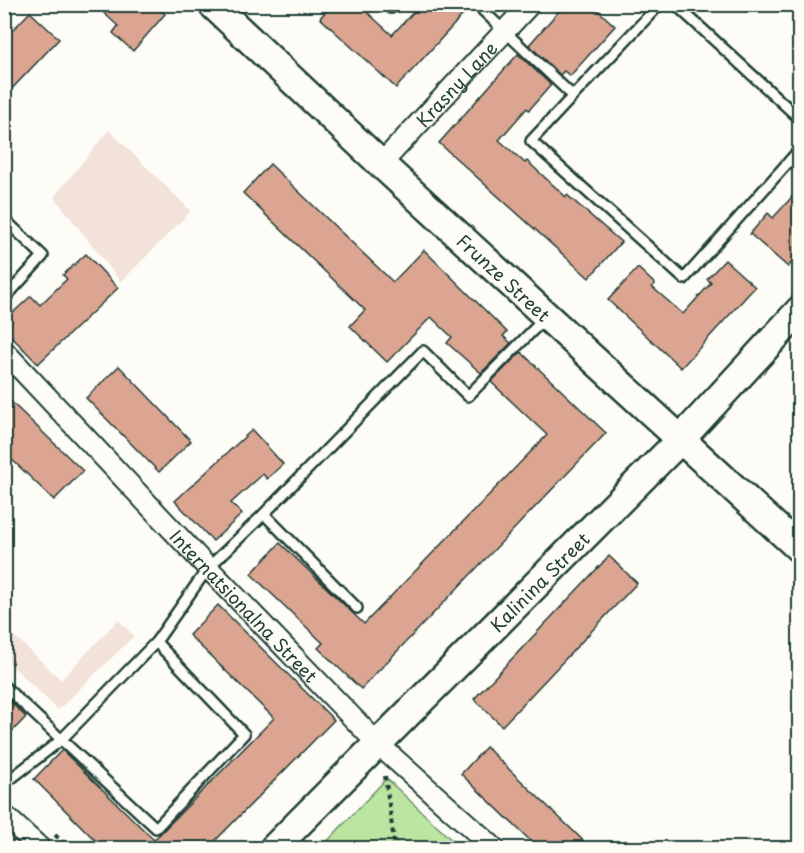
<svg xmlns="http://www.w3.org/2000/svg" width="804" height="853" font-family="'Playpen Sans',sans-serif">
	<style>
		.built { fill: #f3e2d9 }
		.green { fill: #bce5a1; stroke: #6e916a; stroke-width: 1.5 }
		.building { fill: #dba592; stroke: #1f3d34; stroke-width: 1.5 }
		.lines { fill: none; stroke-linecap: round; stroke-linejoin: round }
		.lane-casing { stroke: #1f3d34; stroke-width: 14 }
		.street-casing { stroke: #1f3d34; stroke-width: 24 }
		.secondary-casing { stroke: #1f3d34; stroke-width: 32 }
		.path { stroke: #1f3d34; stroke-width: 4; stroke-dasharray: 4.5 4.5; stroke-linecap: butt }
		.lane { stroke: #fdfcf7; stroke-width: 9 }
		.street { stroke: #fdfcf7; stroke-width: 20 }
		.secondary { stroke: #fdfcf7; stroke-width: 27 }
		.labels { text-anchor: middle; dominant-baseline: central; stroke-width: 6; stroke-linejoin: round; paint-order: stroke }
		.street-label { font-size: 18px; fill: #1f3d34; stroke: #fdfcf7 }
	</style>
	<rect width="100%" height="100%" fill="#fdfcf7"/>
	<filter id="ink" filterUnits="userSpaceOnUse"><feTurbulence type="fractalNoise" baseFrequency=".0167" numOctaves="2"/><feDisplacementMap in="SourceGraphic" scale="12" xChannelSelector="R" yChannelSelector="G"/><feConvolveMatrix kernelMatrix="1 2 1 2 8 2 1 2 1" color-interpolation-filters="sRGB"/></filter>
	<g filter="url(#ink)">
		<g class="built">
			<polygon points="109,130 191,211 121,282 54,197"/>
			<polygon points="118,620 134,636 58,710 5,659 5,627 61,680"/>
		</g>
		<polygon class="green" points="386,779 387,779 460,848 321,848"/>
		<g class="building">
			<polygon points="94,4 155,4 165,14 133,51 113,33 118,26"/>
			<polygon points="332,4 376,4 368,13 392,35 421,4 469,4 470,7 396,88 320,18"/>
			<polygon points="565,4 591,4 615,26 570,76 564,71 560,75 529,45"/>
			<polygon points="30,12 59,39 4,97 4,39"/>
			<polygon points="518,54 551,85 529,110 527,108 499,140 525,163 527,161 566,197 567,195 621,242 589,278 439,143"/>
			<polygon points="270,164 393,282 424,250 507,332 503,336 511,343 481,373 447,343 452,337 431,317 387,362 350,326 365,310 243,193"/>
			<polygon points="800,188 800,253 788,267 750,234 768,213 773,218"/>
			<polygon points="86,254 118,288 38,364 4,329 4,321 31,296 40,305 67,279 63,275"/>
			<polygon points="725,260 755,287 681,368 608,300 638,268 655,284 652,287 683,314 711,283 707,279"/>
			<polygon points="521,352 606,433 361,689 318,648 323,643 251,574 280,543 364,624 547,435 491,382"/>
			<polygon points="119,366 191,441 159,472 86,398"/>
			<polygon points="4,395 83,471 54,500 4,452"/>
			<polygon points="252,430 283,464 267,479 263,474 231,503 242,514 213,541 175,501"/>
			<polygon points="609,556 637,583 502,726 474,699"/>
			<polygon points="218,605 334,720 207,849 104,849 34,779 62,750 154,840 274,718 189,635"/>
			<polygon points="4,696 26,717 4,740"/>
			<polygon points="486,747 592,849 539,849 461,774"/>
		</g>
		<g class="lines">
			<g class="lane-casing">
				<g id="lane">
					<polyline points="387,4 391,8 394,4"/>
					<polyline points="476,4 573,96 531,141 684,279 800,149"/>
					<polyline points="675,4 800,119"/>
					<polyline points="573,96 660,4"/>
					<polyline points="4,219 43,256 4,299"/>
					<polyline points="264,514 357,608"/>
					<polyline points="4,686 156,828 244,734 156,642"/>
					<polyline points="4,784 61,740 156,642 208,568 264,514 423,351 468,396 545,318"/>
				</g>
			</g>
			<g class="street-casing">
				<g id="street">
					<path id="s1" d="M381,164L530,4"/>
					<path id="s2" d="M4,351L208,568L379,745L494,848"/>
					<polyline points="4,815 40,848"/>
				</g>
			</g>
			<g class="secondary-casing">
				<g id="secondary">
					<path id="s3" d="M212,4L381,164L800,549"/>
					<path id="s4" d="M274,848L681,439L800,310"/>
				</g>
			</g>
			<g class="path">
				<polyline points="385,776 395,848"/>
				<polyline points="55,835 70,848"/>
			</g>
			<use href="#lane" class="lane"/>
			<use href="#street" class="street"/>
			<use href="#secondary" class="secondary"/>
		</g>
	</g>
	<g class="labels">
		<g class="street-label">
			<text stroke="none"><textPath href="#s1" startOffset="110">Krasny Lane</textPath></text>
			<text stroke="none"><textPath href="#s3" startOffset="400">Frunze Street</textPath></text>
			<text stroke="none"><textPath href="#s4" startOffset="376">Kalinina Street</textPath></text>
			<text stroke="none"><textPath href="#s2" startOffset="350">Internatsionalna Street</textPath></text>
		</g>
	</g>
	<rect width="804" height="853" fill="none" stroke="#fdfcf7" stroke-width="24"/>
	<rect x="12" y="12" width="780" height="829" fill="none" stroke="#1f3d34" stroke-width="2" filter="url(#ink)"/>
</svg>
